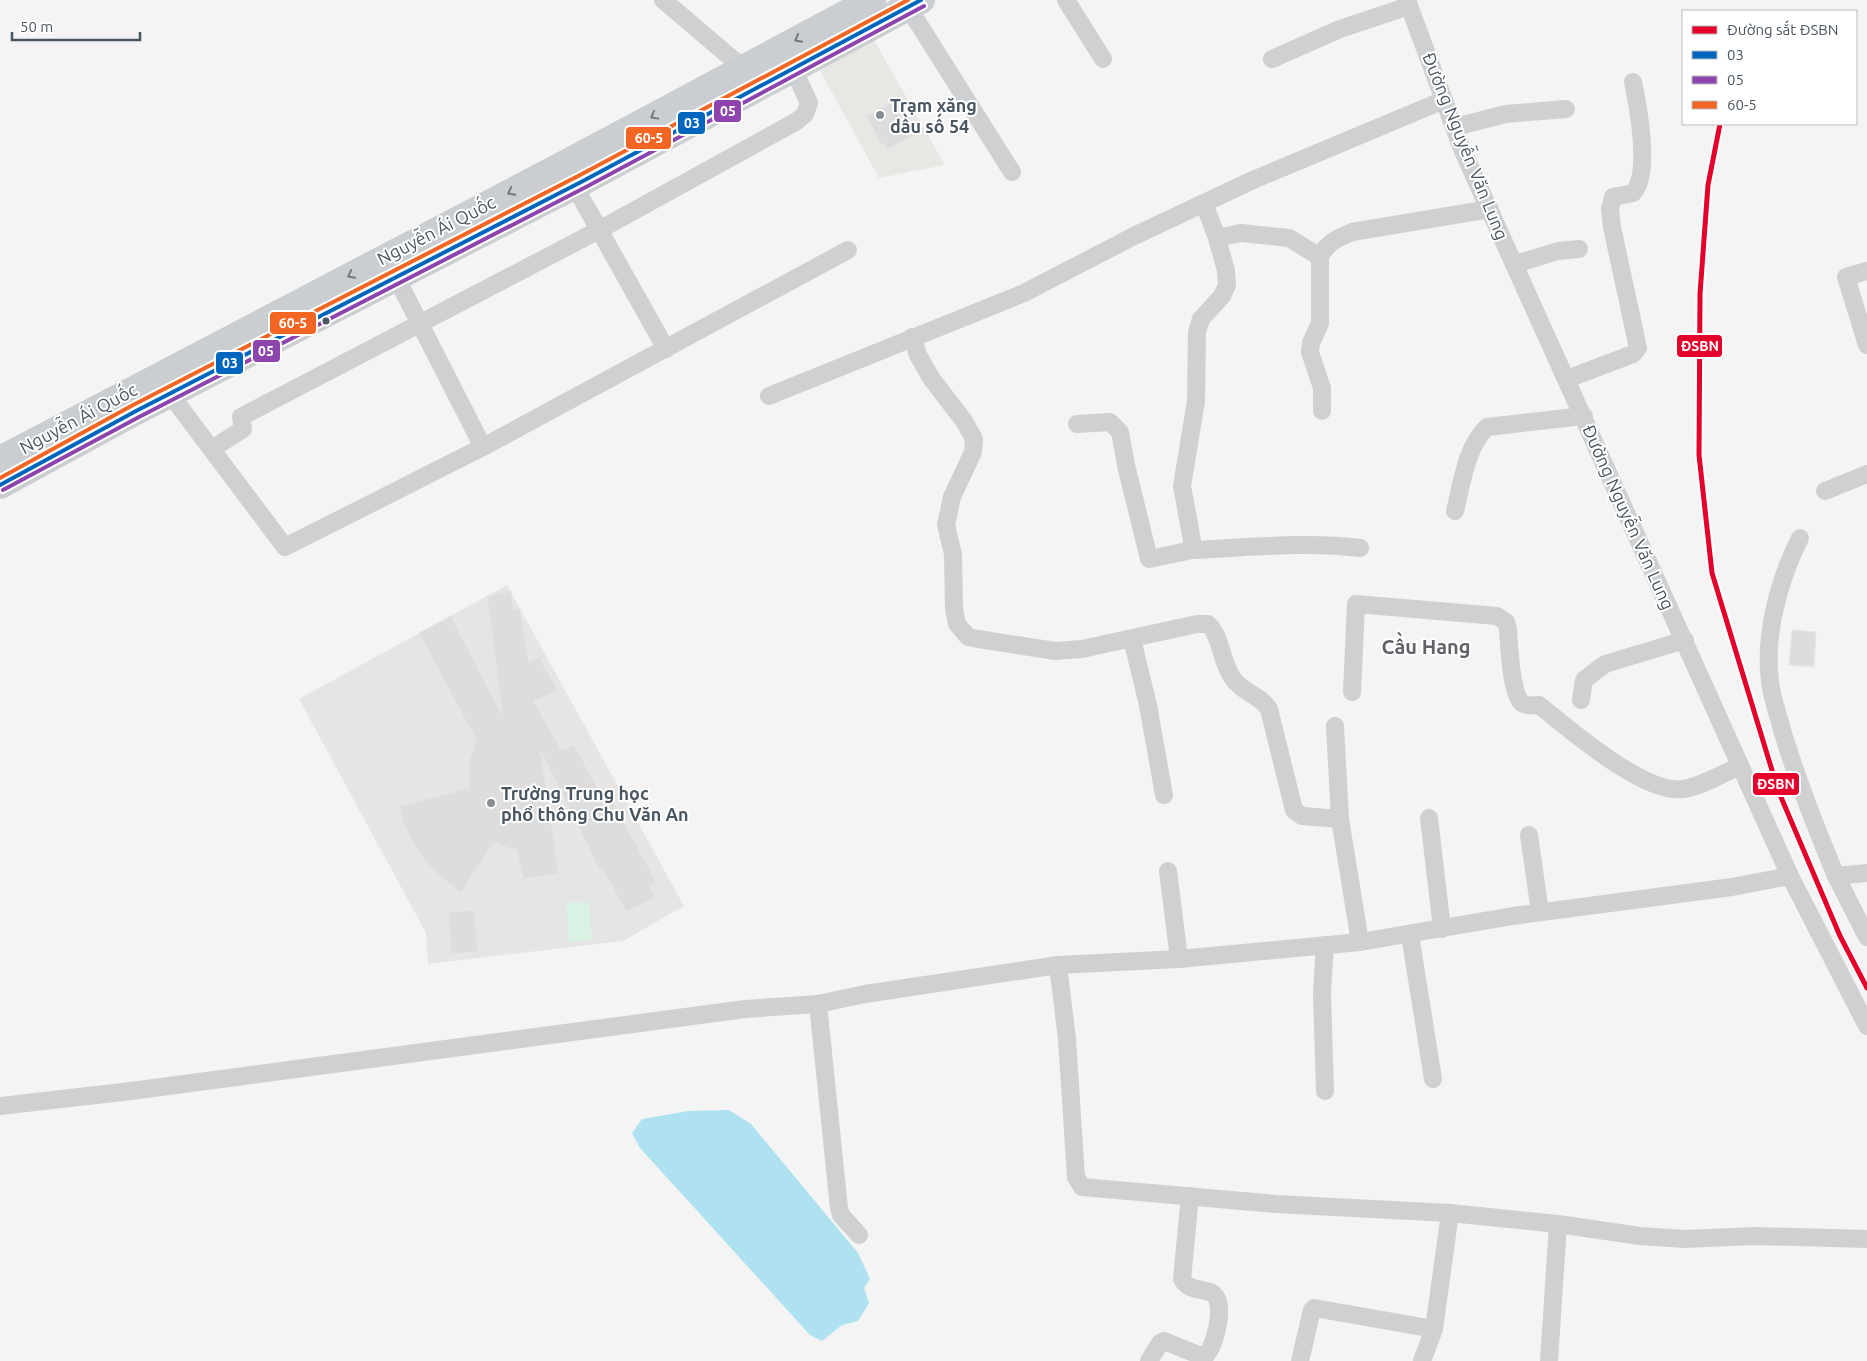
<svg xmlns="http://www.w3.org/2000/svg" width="1867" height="1361" font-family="Ubuntu,sans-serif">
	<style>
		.commercial { fill: #e8e7e3 }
		.education { fill: #e6e5e6 }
		.green { fill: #d9f2e3 }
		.water { fill: #aee2f0 }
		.building { fill: #ddddde; stroke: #e5e6e7 }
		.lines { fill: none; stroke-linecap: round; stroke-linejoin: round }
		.minor { stroke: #ced0d2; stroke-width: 18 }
		.primary { stroke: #caced1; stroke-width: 28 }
		.bus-1-casing { stroke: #fff; stroke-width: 8 }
		.bus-2-casing { stroke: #fff; stroke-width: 8 }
		.bus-3-casing { stroke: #fff; stroke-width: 8 }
		.bus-1 { stroke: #0065bd; stroke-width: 4 }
		.bus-2 { stroke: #8e44ad; stroke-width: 4 }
		.bus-3 { stroke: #f26522; stroke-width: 4 }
		.rail-1-casing { stroke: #fff; stroke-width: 9 }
		.rail-1 { stroke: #e4002b; stroke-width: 5 }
		.oneway { stroke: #707a83 }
		.poi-dot { fill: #868d94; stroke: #fff; stroke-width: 2 }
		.bus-dot { fill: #4a5661; stroke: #fff; stroke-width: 2 }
		.labels { text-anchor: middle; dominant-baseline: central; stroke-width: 4; stroke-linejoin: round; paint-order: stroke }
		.poi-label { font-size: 18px; font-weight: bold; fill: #4a5661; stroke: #fff; text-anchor: start }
		.street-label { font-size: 18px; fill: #4a5661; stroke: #fff }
		.quarter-label { font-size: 20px; font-weight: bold; fill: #5f6368; stroke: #fff }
		.line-badge { stroke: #fff; stroke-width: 2 }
		.badge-label { font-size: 14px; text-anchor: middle; font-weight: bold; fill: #fff }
	</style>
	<rect width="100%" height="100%" fill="#f4f4f4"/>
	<polygon class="commercial" points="871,35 945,165 879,178 817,65"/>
	<polygon class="education" points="507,585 684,906 623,941 428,964 426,933 299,699"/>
	<polygon class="green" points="589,902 592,940 569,942 566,903"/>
	<polygon class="water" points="729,1110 751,1124 858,1253 870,1279 864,1288 869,1303 858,1321 842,1325 822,1341 810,1335 640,1148 632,1133 642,1119 688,1111"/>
	<g class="building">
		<polygon points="900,99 915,128 910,131 912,136 888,149 885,143 881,145 867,116"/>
		<polygon points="511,591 514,609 520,608 529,662 539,657 558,690 534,702 562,751 574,744 604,800 610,796 656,881 649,886 655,898 626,912 602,868 599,869 541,752 559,874 523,879 517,851 494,843 461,893 434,871 423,858 412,841 404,824 399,806 469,788 468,776 470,758 476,740 419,633 451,616 502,715 487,596"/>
		<polygon points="1792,630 1816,632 1814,667 1789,665"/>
		<polygon points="474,910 478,952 451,954 448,912"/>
	</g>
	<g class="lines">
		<g class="minor">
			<polyline points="663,0 743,68"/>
			<polyline points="1066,0 1103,59"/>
			<polyline points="1407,0 1462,149 1790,876 1867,1026"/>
			<polyline points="908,7 1012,172"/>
			<polyline points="1272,59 1340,29 1409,6"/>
			<polyline points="1455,127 1506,114 1566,109"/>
			<polyline points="574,185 666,349"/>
			<polyline points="1217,238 1241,233 1289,238 1320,257"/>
			<polyline points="1515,264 1558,251 1579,249"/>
			<polyline points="1867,271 1846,277 1867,345"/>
			<polyline points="396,277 483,447"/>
			<path d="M912,337L918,355L931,378L964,421L974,439L973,452L952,497L946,525L953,554L954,609L957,624L968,637L978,639L1055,651L1082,649L1197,624H1208C1222,637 1221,664 1234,680C1244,693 1261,696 1269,709L1294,810L1302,816L1340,819L1360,942"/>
			<path d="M1567,379L1633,354L1638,348L1612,227L1610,209L1613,197L1633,193C1651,174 1638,106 1633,82"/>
			<polyline points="170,394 285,547 483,447 848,250"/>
			<polyline points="769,396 1024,293 1134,236 1253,180 1444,100"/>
			<path d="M1322,411V388L1310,352L1311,343L1320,323V257C1327,242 1338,238 1352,232L1490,209"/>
			<polyline points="1077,424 1110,422 1120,432 1126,465 1149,559 1192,550 1193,546 1182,486 1196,401 1197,332 1201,319 1222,296 1227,285 1226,271 1217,238 1204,203"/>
			<polyline points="212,449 243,429 241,417 599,230 797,121 805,114 809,103 793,68"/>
			<polyline points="1825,491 1867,474"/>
			<path d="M1455,511C1462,483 1466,447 1487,427L1584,416"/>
			<path d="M1800,538C1779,580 1764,634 1770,682C1772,698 1778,714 1782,730C1797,780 1816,828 1836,876L1867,873"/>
			<path d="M1192,550C1247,548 1305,541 1360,548"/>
			<polyline points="1132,639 1148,705 1164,795"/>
			<path d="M1352,692L1356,604L1497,616L1506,622L1508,629C1509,645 1511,691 1521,702C1525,707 1533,705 1539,705C1569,729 1645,795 1683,789C1700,787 1724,773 1740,766"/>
			<polyline points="1581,700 1584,680 1605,664 1685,640"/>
			<polyline points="1335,726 1340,819"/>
			<polyline points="1429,818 1442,929"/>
			<polyline points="1529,835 1540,912"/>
			<polyline points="1168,871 1179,959"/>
			<polyline points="1836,876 1867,937"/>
			<polyline points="1410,935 1433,1079"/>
			<polyline points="1058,965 1067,1039 1076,1177 1082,1187 1276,1204 1450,1213 1558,1224 1640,1236 1685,1239 1755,1236 1867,1239"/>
			<polyline points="818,1004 839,1208 841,1215 859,1235"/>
			<polyline points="1325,1091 1322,992 1325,945"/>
			<polyline points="0,1106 131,1091 745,1009 818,1004 865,994 1058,965 1179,959 1360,942 1513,916 1732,887 1790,876"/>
			<path d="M1149,1361L1160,1343L1164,1341L1204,1357C1215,1348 1224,1310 1216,1297C1209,1286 1190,1294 1182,1279L1190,1196"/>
			<polyline points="1300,1361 1312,1310 1314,1308 1434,1329"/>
			<polyline points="1422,1361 1434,1329 1450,1213"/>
			<polyline points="1549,1361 1558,1224"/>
		</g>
		<g class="primary">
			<polyline points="0,460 571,161 872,0"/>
			<polyline points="0,485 136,411 583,181 921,0"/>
		</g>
		<g class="bus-1-casing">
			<polyline id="bus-1" points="0,485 136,411 583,181 921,0"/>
		</g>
		<g class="bus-2-casing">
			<polyline id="bus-2" points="3,490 139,417 586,187 924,6"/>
		</g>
		<g class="bus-3-casing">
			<polyline id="bus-3" points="0,478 133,405 580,175 908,0"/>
		</g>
		<use href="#bus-1" class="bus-1"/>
		<use href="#bus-2" class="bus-2"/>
		<use href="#bus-3" class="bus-3"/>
		<g class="rail-1-casing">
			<polyline id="rail-1" points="1720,124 1708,185 1700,294 1699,455 1712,573 1778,790 1840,936 1867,988"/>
		</g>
		<use href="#rail-1" class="rail-1"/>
	</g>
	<defs><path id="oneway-chevron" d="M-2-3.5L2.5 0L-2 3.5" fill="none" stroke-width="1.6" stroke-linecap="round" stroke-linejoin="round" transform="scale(1.25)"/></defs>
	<g class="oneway">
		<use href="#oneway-chevron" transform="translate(798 39) rotate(152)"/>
		<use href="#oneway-chevron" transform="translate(654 116) rotate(151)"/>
		<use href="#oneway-chevron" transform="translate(511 192) rotate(153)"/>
		<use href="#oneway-chevron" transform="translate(351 275) rotate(152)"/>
	</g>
	<g class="poi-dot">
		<circle cx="880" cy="115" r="5"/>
		<circle cx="491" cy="803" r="5"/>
	</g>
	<circle class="bus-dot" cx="326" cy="321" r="4.5"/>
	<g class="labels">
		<g class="poi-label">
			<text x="890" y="105">Trạm xăng<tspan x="890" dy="21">dầu số 54</tspan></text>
			<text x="501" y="793">Trường Trung học<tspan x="501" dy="21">phổ thông Chu Văn An</tspan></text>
		</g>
		<g class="street-label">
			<text transform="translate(1466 146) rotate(68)">Đường Nguyễn Văn Lung</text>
			<text transform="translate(436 230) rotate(-27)">Nguyễn Ái Quốc</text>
			<text transform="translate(78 418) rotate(-28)">Nguyễn Ái Quốc</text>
			<text transform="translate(1629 517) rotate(66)">Đường Nguyễn Văn Lung</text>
		</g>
		<g class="quarter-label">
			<text x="1426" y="646">Cầu Hang</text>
		</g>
	</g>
	<g class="line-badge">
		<rect x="713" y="99" width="29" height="24" rx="5" fill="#8e44ad"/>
		<rect x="677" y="111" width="29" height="24" rx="5" fill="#0065bd"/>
		<rect x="625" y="126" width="47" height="24" rx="5" fill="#f26522"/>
		<rect x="269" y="311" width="48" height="24" rx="5" fill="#f26522"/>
		<rect x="1676" y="334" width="47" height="24" rx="5" fill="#e4002b"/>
		<rect x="252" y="339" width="29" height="24" rx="5" fill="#8e44ad"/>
		<rect x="215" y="351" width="29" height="24" rx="5" fill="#0065bd"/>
		<rect x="1752" y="772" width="48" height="24" rx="5" fill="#e4002b"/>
	</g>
	<g class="badge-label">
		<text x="728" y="116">05</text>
		<text x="692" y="128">03</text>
		<text x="649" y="143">60-5</text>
		<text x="293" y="328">60-5</text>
		<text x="1700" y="351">ĐSBN</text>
		<text x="266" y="356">05</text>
		<text x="230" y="368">03</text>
		<text x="1776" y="789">ĐSBN</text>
	</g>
	<rect x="1682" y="10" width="175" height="115" fill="#ffffff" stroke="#b7bbc0"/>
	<rect x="1692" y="26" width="25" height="8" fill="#e4002b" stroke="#b7bbc0"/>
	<text x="1727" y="35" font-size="15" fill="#4a5661">Đường sắt ĐSBN</text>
	<rect x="1692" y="51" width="25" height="8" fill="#0065bd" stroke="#b7bbc0"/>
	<text x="1727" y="60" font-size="15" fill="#4a5661">03</text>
	<rect x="1692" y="76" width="25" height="8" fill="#8e44ad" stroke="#b7bbc0"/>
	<text x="1727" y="85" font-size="15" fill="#4a5661">05</text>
	<rect x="1692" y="101" width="25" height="8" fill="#f26522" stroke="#b7bbc0"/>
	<text x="1727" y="110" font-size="15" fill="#4a5661">60-5</text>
	<path d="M12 32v8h128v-8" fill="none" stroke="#4a5661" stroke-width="2.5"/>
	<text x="20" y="32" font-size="15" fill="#4a5661" stroke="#ffffff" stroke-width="4" paint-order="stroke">50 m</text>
</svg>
